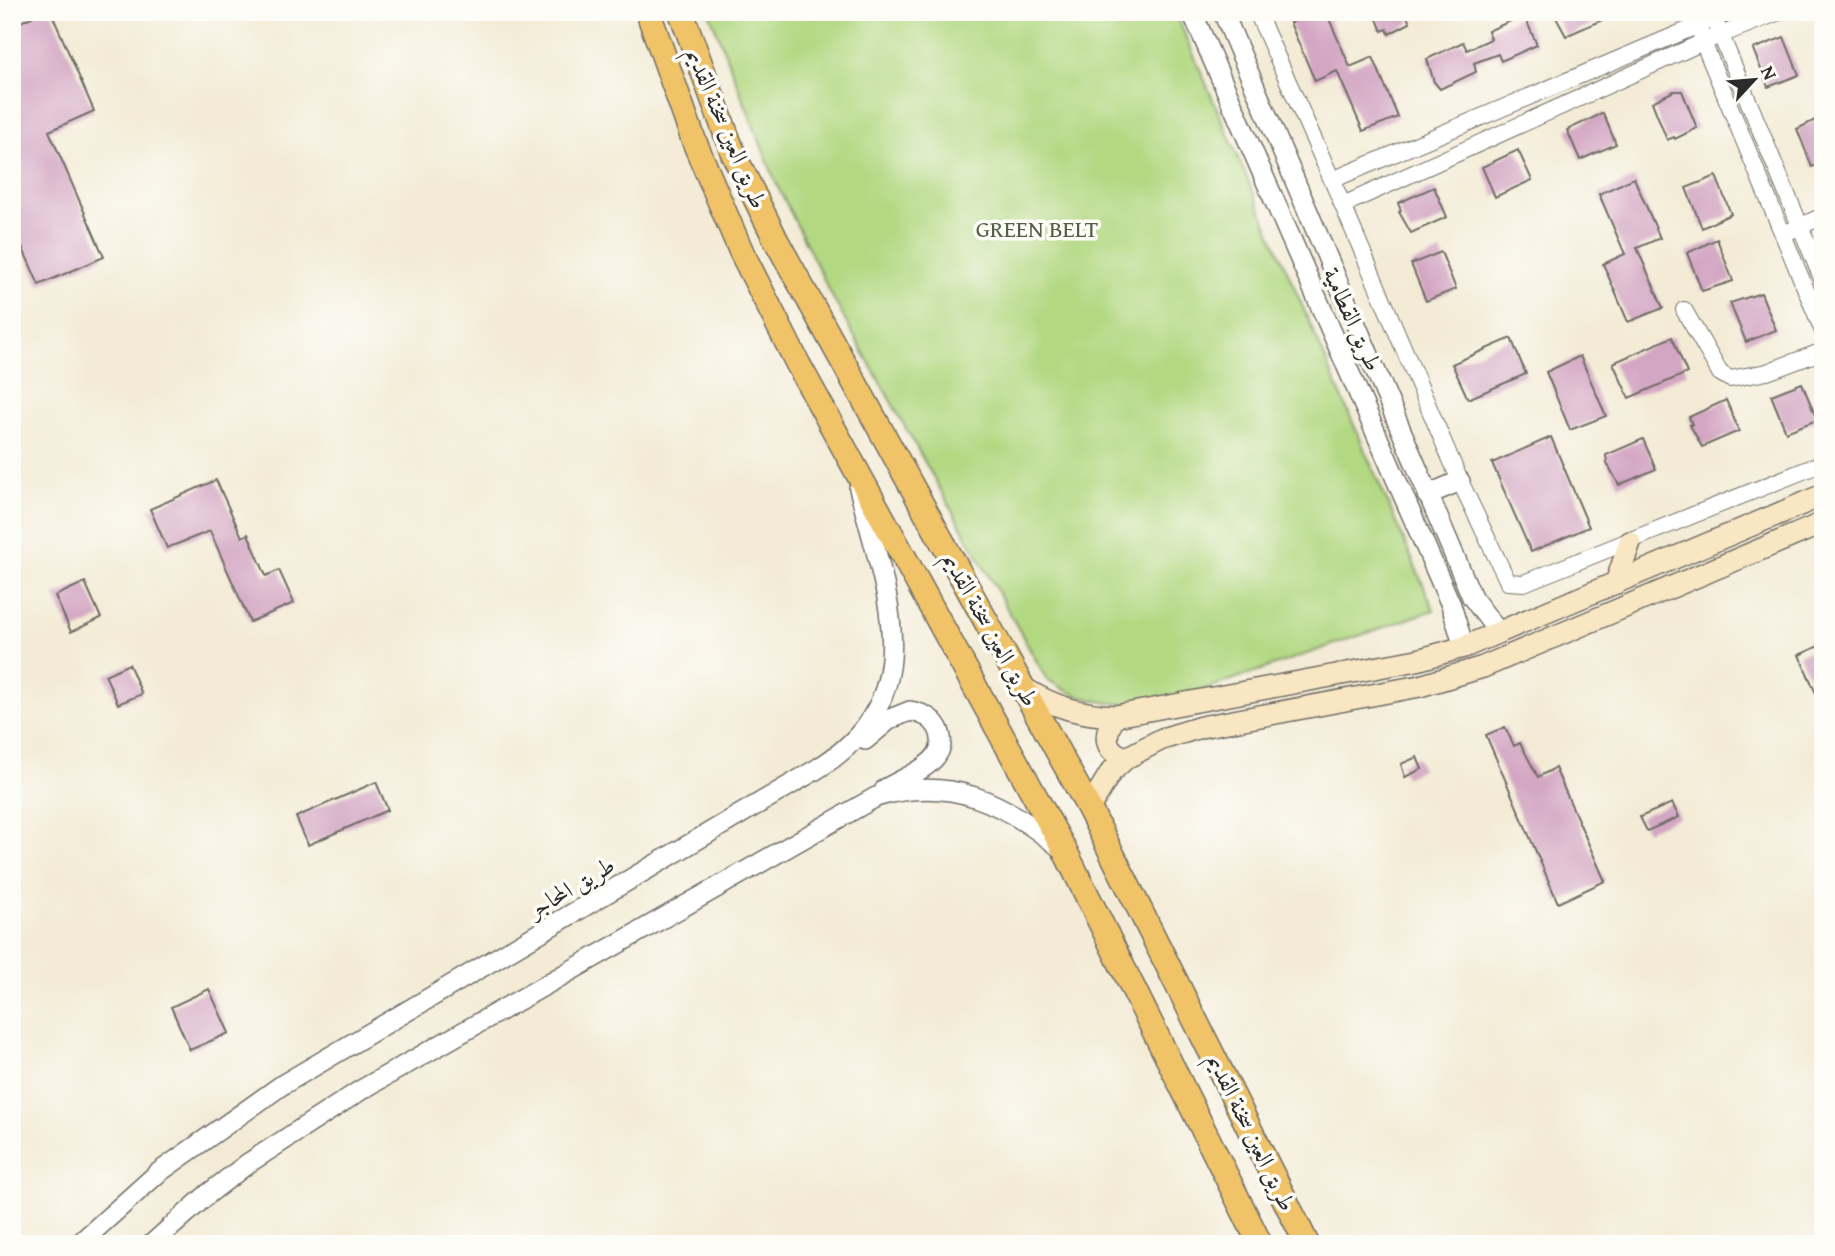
<svg xmlns="http://www.w3.org/2000/svg" width="1835" height="1256" font-family="'Gentium Book Plus',Amiri,serif">
	<style>
		.green { fill: #b2d882; stroke: #6e8256; stroke-width: 2 }
		.building { fill: #d3a6c3 }
		.lines { fill: none; stroke-linecap: round; stroke-linejoin: round }
		.minor-casing { stroke: #716e67; stroke-width: 18 }
		.tertiary-casing { stroke: #716e67; stroke-width: 22 }
		.secondary-casing { stroke: #716e67; stroke-width: 24 }
		.primary-casing { stroke: #716e67; stroke-width: 27 }
		.minor { stroke: #fff; stroke-width: 16 }
		.tertiary { stroke: #fff; stroke-width: 19 }
		.secondary { stroke: #f9e7c3; stroke-width: 21 }
		.primary { stroke: #f1c369; stroke-width: 24 }
		.labels { text-anchor: middle; dominant-baseline: central; stroke-width: 7; stroke-linejoin: round; paint-order: stroke }
		.street-label { font-size: 24px; fill: #2b2b2b; stroke: #fdfcf7 }
		.park-label { font-size: 24px; fill: #545f45; stroke: #fdfcf7 }
	</style>
	<rect width="100%" height="100%" fill="#fdfcf7"/>
	<filter id="ink" filterUnits="userSpaceOnUse"><feTurbulence type="fractalNoise" baseFrequency=".0143" numOctaves="2"/><feDisplacementMap in="SourceGraphic" scale="14" xChannelSelector="R" yChannelSelector="G"/><feConvolveMatrix kernelMatrix="1 2 1 2 8 2 1 2 1" color-interpolation-filters="sRGB"/></filter>
	<filter id="wash" filterUnits="userSpaceOnUse"><feTurbulence type="fractalNoise" baseFrequency=".00686" numOctaves="4" result="noise"/><feDisplacementMap in="SourceGraphic" scale="28" xChannelSelector="R" yChannelSelector="G"/><feGaussianBlur stdDeviation="1.57" result="paint"/><feColorMatrix in="noise" values="0 0 0 0 0 0 0 0 0 0 0 0 0 0 0 0 0 1.4 0 .05"/><feComposite in="paint" operator="in"/></filter>
	<g filter="url(#wash)">
		<rect width="100%" height="100%" fill="#f3ebd6"/>
		<path class="green" d="M709,12H1175L1434,610L1159,705C1117,705 1080,704 1046,678L834,300L776,183Z"/>
		<g id="blocks">
			<g class="building">
				<polygon points="42,12 51,12 94,111 49,131 104,257 39,285 12,224 12,26"/>
				<polygon points="1315,12 1326,12 1350,67 1373,57 1398,117 1363,131 1337,71 1315,81 1290,23"/>
				<polygon points="1374,12 1405,12 1410,23 1389,34 1387,29 1382,31"/>
				<polygon points="1553,12 1620,12 1566,36"/>
				<polygon points="1524,15 1537,45 1501,61 1498,54 1474,63 1476,72 1440,89 1434,82 1427,59 1463,42 1467,50 1491,39 1488,31"/>
				<polygon points="1784,37 1799,75 1768,87 1753,49"/>
				<polygon points="1674,91 1682,91 1697,128 1675,139 1674,137 1667,140 1652,102"/>
				<polygon points="1603,113 1616,144 1580,160 1567,130"/>
				<polygon points="1819,118 1823,119 1823,162 1812,167 1797,129"/>
				<polygon points="1518,150 1532,180 1495,197 1482,167"/>
				<polygon points="1716,176 1731,214 1702,228 1686,188"/>
				<polygon points="1634,178 1660,238 1637,248 1663,308 1628,322 1603,264 1625,254 1599,194"/>
				<polygon points="1434,187 1447,217 1411,233 1399,212 1401,211 1398,203"/>
				<polygon points="1717,239 1733,281 1702,291 1687,253"/>
				<polygon points="1441,252 1456,289 1426,301 1411,264"/>
				<polygon points="1761,293 1776,330 1746,342 1730,303"/>
				<polygon points="1672,337 1687,373 1629,398 1613,363"/>
				<polygon points="1511,338 1526,374 1468,399 1452,364"/>
				<polygon points="1580,356 1606,416 1570,430 1546,372"/>
				<polygon points="1802,383 1817,420 1786,432 1771,395"/>
				<polygon points="1726,400 1739,431 1702,447 1690,425 1692,424 1689,417"/>
				<polygon points="1551,437 1589,527 1531,552 1492,463"/>
				<polygon points="1643,439 1656,469 1619,485 1607,463 1606,455"/>
				<polygon points="216,480 242,537 248,534 266,576 279,570 294,603 250,622 210,531 167,548 150,509"/>
				<polygon points="85,582 101,618 71,632 55,596"/>
				<polygon points="1823,644 1823,709 1799,655"/>
				<polygon points="129,664 142,694 118,704 105,675"/>
				<polygon points="1505,727 1514,746 1520,743 1538,777 1555,768 1605,881 1558,903 1486,735"/>
				<polygon points="1417,757 1422,769 1405,777 1401,764"/>
				<polygon points="376,782 388,810 308,845 296,817"/>
				<polygon points="1672,803 1679,817 1647,831 1640,817"/>
				<polygon points="209,989 229,1033 190,1050 171,1007"/>
			</g>
		</g>
	</g>
	<g filter="url(#ink)">
		<use href="#blocks" fill-opacity="0" stroke="#716e67" stroke-width="2"/>
		<g class="lines">
			<g class="minor-casing">
				<g id="minor">
					<polyline points="1257,12 1332,180 1460,481 1508,582 1524,583 1823,463"/>
					<polyline points="1695,12 1703,42 1823,331"/>
					<polyline points="1718,28 1823,281"/>
					<polyline points="1332,180 1730,12"/>
					<polyline points="1343,205 1703,42 1779,12"/>
					<polyline points="1790,231 1823,216"/>
					<polyline points="1684,310 1720,373 1730,379 1767,372 1823,351"/>
				</g>
			</g>
			<g class="tertiary-casing">
				<g id="tertiary">
					<polyline points="1192,12 1451,605 1464,647"/>
					<polyline points="1223,12 1472,597 1499,633"/>
					<polyline points="1427,495 1460,481"/>
					<path d="M865,740L890,719L910,711C922,713 932,717 938,728C954,762 906,776 885,789"/>
					<path d="M79,1244L158,1173L282,1085L817,769C933,697 886,595 859,488"/>
					<path d="M152,1244L208,1194L247,1164L361,1090L876,797C951,775 1004,802 1062,849"/>
				</g>
			</g>
			<g class="secondary-casing">
				<g id="secondary">
					<polyline points="1616,583 1630,542"/>
					<path d="M1025,689C1054,707 1082,715 1116,716L1417,660L1464,647L1823,495"/>
					<path d="M1116,716C1103,733 1103,751 1126,758"/>
					<polyline points="1089,808 1111,772 1126,758 1162,739 1201,727 1420,686 1483,667 1823,523"/>
				</g>
			</g>
			<g class="primary-casing">
				<g id="primary">
					<polyline points="648,12 694,141 741,251 798,364 1065,851 1260,1244"/>
					<polyline points="681,12 733,153 777,242 1089,808 1307,1244"/>
				</g>
			</g>
			<use href="#minor" class="minor"/>
			<use href="#tertiary" class="tertiary"/>
			<use href="#secondary" class="secondary"/>
			<use href="#primary" class="primary"/>
		</g>
	</g>
	<g class="labels">
		<g class="street-label">
			<text transform="translate(727 128) rotate(67)">طريق العين سخنة القديم</text>
			<text transform="translate(1353 319) rotate(66)">طريق القطامية</text>
			<text transform="translate(991 629) rotate(61)">طريق العين سخنة القديم</text>
			<text transform="translate(571 887) rotate(-31)">طريق المحاجر</text>
			<text transform="translate(1252 1132) rotate(64)">طريق العين سخنة القديم</text>
		</g>
		<g class="park-label">
			<text x="1037" y="228">GREEN BELT</text>
		</g>
	</g>
	<rect width="1835" height="1256" fill="none" stroke="#fdfcf7" stroke-width="42"/>
	<g transform="translate(1754 80) rotate(64)" stroke="#fdfcf7" stroke-width="5" paint-order="stroke">
	<path d="M0-5L12 26L0 18L-12 26Z" fill="#2b2b2b"/>
	<text y="-10" font-size="19" font-weight="bold" text-anchor="middle" fill="#2b2b2b">N</text>
	</g>
</svg>
